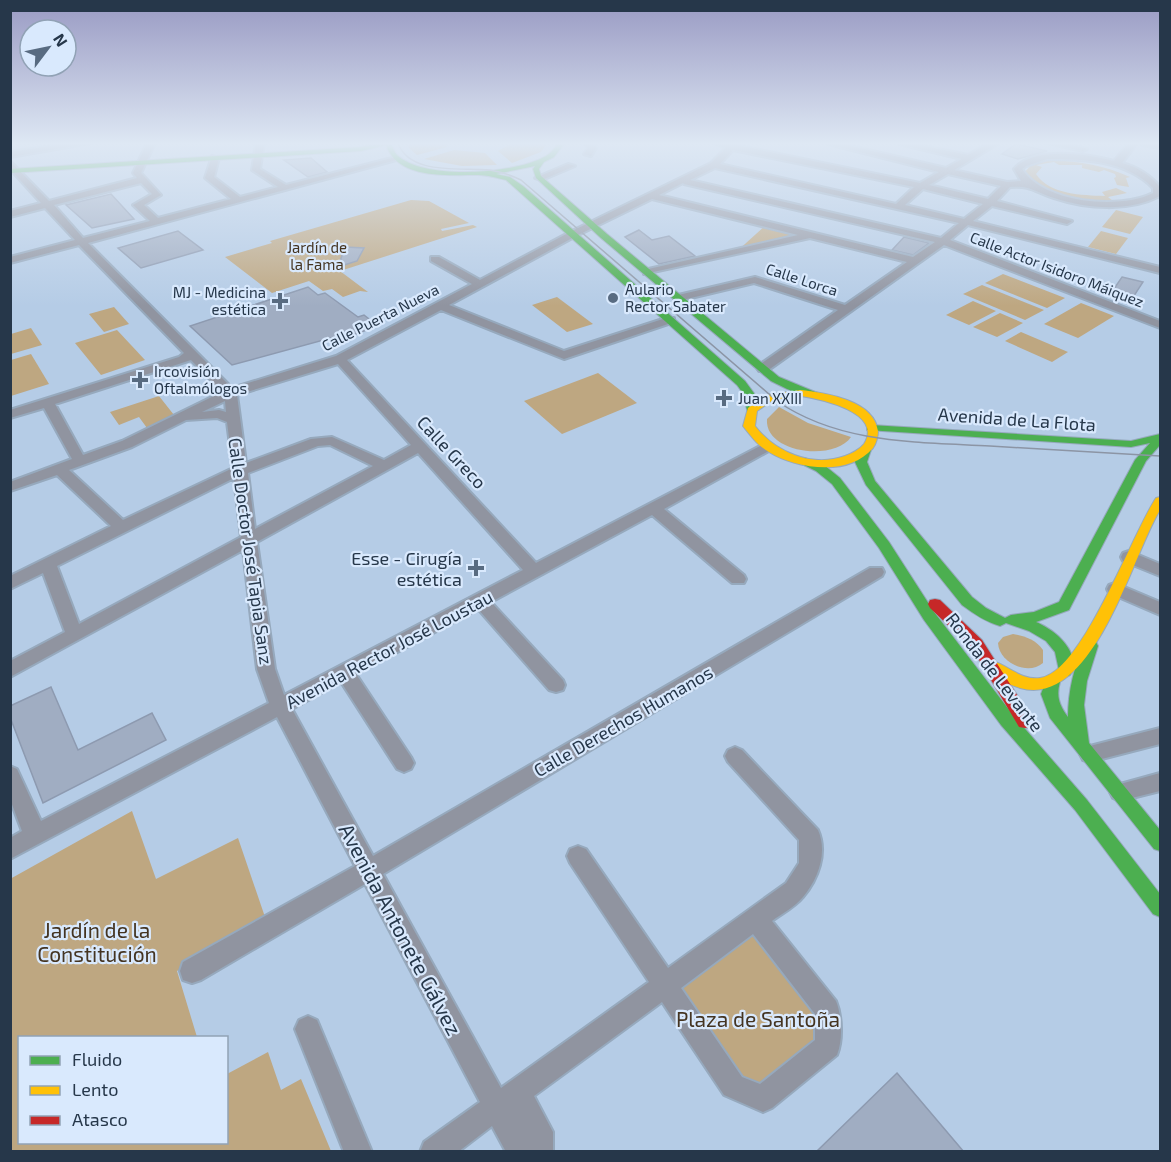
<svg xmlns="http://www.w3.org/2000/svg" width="1171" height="1162" font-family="'Exo 2',sans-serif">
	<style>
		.green { fill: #bea781 }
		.building { fill: #a0adc2; stroke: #8d9ab0; stroke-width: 1.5 }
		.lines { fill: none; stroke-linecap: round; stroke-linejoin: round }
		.street-casing { stroke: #96a9bd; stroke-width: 4 }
		.fast-casing { stroke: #96a9bd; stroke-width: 2 }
		.slow-casing { stroke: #96a9bd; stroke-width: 2 }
		.jam-casing { stroke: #96a9bd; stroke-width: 2 }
		.street { fill: #9094a0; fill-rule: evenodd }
		.fast { fill: #4caf50; fill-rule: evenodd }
		.slow { fill: #ffc107; fill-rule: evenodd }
		.jam { fill: #c62828; fill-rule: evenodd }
		.tram { stroke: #8c95a5; stroke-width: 1.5 }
		.poi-dot { fill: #586b81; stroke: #d9e9fd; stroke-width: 2 }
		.labels { text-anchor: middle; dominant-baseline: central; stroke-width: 4.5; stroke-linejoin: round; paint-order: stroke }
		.far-park-label { font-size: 15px; fill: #443421; stroke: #d9e9fd }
		.far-street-label { font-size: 15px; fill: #26374a; stroke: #d9e9fd }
		.far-poi-label { font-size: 15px; fill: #26374a; stroke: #d9e9fd; text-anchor: start }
		.street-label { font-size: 18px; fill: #26374a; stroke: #d9e9fd }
		.poi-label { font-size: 18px; fill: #26374a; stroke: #d9e9fd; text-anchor: end }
		.near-park-label { font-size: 21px; fill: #443421; stroke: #d9e9fd }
		.near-street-label { font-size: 21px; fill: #26374a; stroke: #d9e9fd }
	</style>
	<rect width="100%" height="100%" fill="#b5cce6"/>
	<g class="green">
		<polygon points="410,143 445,143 447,147 417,155 409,148"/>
		<polygon points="513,143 547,143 541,152 512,163 498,151"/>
		<polygon points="454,150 485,153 497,165 462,166 424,159"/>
		<path d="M1052,160C1081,162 1104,165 1130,177L1126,178L1129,187L1117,185L1114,178L1116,177L1115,174L1104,170L1099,172L1082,168V165H1059L1054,162L1036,165L1042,167L1036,174C1050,195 1082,195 1105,196L1102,192L1116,188L1127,193L1108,197L1113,201C1082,199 1044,200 1024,173L1032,164Z"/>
		<polygon points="411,200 429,201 469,223 441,229 442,231 473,225 477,227 340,271 368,292 360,291 343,297 332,289 323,291 309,281 272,293 225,257 272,243 270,241"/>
		<polygon points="1116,210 1143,217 1130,234 1102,227"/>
		<polygon points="767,224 810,235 735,253"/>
		<polygon points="1101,231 1128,238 1116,254 1088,247"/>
		<polygon points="1003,274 1065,298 1047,308 985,283"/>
		<polygon points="982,285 1044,310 1025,320 963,294"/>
		<polygon points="557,297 593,324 567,332 532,305"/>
		<polygon points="973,301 996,311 969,325 946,315"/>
		<polygon points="1081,303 1114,316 1078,338 1044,324"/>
		<polygon points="114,307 129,324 104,332 89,314"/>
		<polygon points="1000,313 1023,323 997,337 973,327"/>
		<polygon points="31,328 42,345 11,354 11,334"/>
		<polygon points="117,330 145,360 101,375 75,343"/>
		<polygon points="1021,332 1068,352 1052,362 1005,341"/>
		<polygon points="31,354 49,384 11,396 11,360"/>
		<polygon points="598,373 637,403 562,434 524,401"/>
		<polygon points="159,396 174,415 147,428 139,417 119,425 110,412"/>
		<path d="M779,407L808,423L851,437C834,462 764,453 767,419Z"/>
		<path d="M1013,634C1025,636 1036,640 1043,650V663C1028,676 999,663 998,643L1003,637Z"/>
		<polygon points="132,811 156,879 238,838 265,917 177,971 197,1037 20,1038 20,1142 226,1142 227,1074 268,1052 281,1090 301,1079 331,1151 11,1151 10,879"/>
		<polygon points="755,918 827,1010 828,1046 763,1099 733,1086 664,983"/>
	</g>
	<g class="building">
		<polygon points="1016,144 1021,145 1047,151 1018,159 1002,154"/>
		<polygon points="311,158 327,172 308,177 284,160"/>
		<polygon points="111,194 134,219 92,228 66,205"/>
		<polygon points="639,230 652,240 669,236 695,256 659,264 625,237"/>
		<polygon points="178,231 203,250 141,268 118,248"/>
		<polygon points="904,237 929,243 913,255 892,250"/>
		<polygon points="345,247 364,248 357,261 338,267"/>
		<polygon points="1122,277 1143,282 1130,302 1109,296"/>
		<polygon points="308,287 318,295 325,293 358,317 364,315 378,326 342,339 338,336 232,365 190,326"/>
		<polygon points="51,687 78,750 152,713 166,740 43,803 10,717 10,706"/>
		<polygon points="897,1073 964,1152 816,1152"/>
	</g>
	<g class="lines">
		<g class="street-casing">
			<g id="street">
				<polygon points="72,143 91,143 10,157 10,152"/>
				<path d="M147,143H155L141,173L161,195L144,205L158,218L231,199L205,178L212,156L219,158L214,177L240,197L278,187L252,170L256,143H264L260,169L286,185L396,157L400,159L88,243L232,388L336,356L472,284L431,261V257H439L480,280L570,232L711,163L726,148L714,143H726L920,183L939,172L828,144L838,143L946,168L962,159L899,144L909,143L968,155L989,143H999L954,170L1007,182L1021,181L1014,169C1033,146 1088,154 1114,161L1129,143H1137L1122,163C1137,167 1149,174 1160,187V196C1129,212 1087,209 1054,198C1035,192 1031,185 1010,187L997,201L1072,221L1067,224L992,206L973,221L1160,267V273L968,225L950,240L1160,321V328L944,245L767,371H759L757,368L759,365L838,310L754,283L678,301L674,300V296L755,277L845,305L907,262L810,238L644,274V270L798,235L652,199L576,236L449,305L564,351L666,318H674V322L564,359L441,310L347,360L536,563L762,445L767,444L774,448L664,509L744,575L746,579L744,583H732L652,515L491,602L563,680L565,685L563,690L556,692L549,690L478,609L356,674L411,757L414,763L411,769L404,772L397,769L341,682L292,709L373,856L870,568H882L884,572L882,576L383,874L501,1088L649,982L570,863L567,856L570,849L578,846L586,849L668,968L786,883L799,863V840L728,762L725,756L728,750L735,747L742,750L818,830C828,853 818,879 803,897C795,907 781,914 772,921L836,1001C842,1016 843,1040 837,1055L772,1108L763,1112L724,1095L662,1002L534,1096L553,1132V1152H506L492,1126L458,1152H420L424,1142L480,1102L365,884L201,980L192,983L183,980L180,971L183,962L355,866L277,717L10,859V838L22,831L10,799V766L17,769L41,821L269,703L257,669L243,550L10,677V661L65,632L43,573L10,589V576L111,526L57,475L10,491V482L72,459L44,408L10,418V410L179,357L184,353L79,245L10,263V257L75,240L45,208L10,217V211L41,203L10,169V161L49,201L137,178L133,173ZM733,150L914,187L896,204L720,164ZM1047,159C1083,159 1126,160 1153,188V193C1120,210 1043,203 1022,169L1026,166ZM715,168L959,223L941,238L690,180ZM948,174L1001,186L988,199L929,185ZM141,183L152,194L133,205L150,221L83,238L54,205ZM683,183L684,184L935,242L913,257L659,195ZM923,189L983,204L964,219L905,205ZM191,360L222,392L122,441L83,455L55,404ZM338,364L411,445L384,460L332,437L311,439L246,463L237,395ZM225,401L226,412L219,410L202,412ZM217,418L227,422L233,468L123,520L69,470L132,447L186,420ZM330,445L373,466L255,529L248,473L318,446ZM418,453L523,570L284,695L275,669L257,542ZM234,478L241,537L79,624L57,566ZM753,934L815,1014V1040L760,1084L742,1077L681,988Z"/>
				<polygon points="584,143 592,143 596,148 591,156 584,154 588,148"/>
				<polygon points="1047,143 1063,143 1087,149 1083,151"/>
				<polygon points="1141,143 1160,144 1160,148 1142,145"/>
				<polygon points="568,164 575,166 542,180 535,178"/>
				<polygon points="1129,551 1160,564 1160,576 1123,561 1121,557 1123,553"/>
				<polygon points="1115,583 1160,602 1160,615 1109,593 1107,589 1109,585"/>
				<polygon points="1160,728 1160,744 1090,762 1083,760 1080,754 1083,748 1090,746"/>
				<polygon points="1160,773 1160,791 1120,801 1113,798 1110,792 1113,786"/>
				<polygon points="308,1016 317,1020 372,1152 344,1152 295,1029 299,1020"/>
			</g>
		</g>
		<g class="fast-casing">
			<g id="fast">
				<path d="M378,143H391C393,147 394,152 397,155C424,181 515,174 546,156C551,153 555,148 558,143H565L554,157L544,162L539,169L541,176L607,234L779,377L820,394L819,396C803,398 785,388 771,381L601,238L536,178L533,169L535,166L496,174L510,177L523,186L745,381L756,396V412H748C743,400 748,399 737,385L506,180C497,178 487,175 478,175C448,175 398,180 386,145L361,151L10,173V169L361,147Z"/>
				<path d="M871,425L1131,441L1160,434V445L1146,461L1069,610L1036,622C1055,630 1082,652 1070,675L1065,677L1060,675L1055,652L1046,641L1029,631L1006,623L1000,626C986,622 974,614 962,605L866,485L855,462L861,448H869L871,450L867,462L875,481L972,597L986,608L1005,618L1011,615L1034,612L1059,602L1135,460L1150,443L1131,447L867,430V426Z"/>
				<polygon points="804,458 824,465 840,478 889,542 934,612 1013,715 1087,800 1160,894 1160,917 1153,914 1075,810 1001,725 924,620 879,548 832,484 816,471 798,462 800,460"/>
				<path d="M1091,640L1096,642L1098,646L1087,681L1084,705L1089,743L1160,830V851L1154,849L1050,718L1041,694L1047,678L1052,676L1057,678L1060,682C1056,696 1059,705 1068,717C1068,692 1074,664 1086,642Z"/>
			</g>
		</g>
		<g class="slow-casing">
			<g id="slow">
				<path d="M801,390C825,393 874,400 878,431C878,436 876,444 873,448C849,477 797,469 769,452C758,446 751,436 743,426L748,408L766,395ZM801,396C820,399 884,412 864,444C860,449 851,454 845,456C812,468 775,452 755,426L757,411L773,400Z"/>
				<path d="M1160,497V510C1132,555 1094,709 1020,688C1009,684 991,678 986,667L988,663L993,661C1010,667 1021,680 1040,678C1082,673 1132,534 1156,498Z"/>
			</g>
		</g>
		<g class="jam-casing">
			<polygon id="jam" points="935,599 940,600 982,640 1031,717 1033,722 1031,727 1025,728 1019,727 972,648 930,608 928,604 930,600"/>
		</g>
		<use href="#street" class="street"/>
		<use href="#fast" class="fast"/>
		<use href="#slow" class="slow"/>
		<use href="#jam" class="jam"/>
		<path class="tram" d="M398,143C410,176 461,167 490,170C501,172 511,175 521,180L777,401C839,444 917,442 990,446C1047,449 1103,453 1160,456"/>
	</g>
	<linearGradient id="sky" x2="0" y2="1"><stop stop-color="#999ac3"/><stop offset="0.47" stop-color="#dee8f4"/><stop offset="1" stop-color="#dee8f4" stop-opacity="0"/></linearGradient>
	<rect width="1171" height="306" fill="url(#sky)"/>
	<g class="poi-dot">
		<circle cx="613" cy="298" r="6"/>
		<path d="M277 292h6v6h6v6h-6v6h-6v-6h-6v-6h6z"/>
		<path d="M137 371h6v6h6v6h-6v6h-6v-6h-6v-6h6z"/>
		<path d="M721 389h6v6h6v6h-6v6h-6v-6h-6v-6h6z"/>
		<path d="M473 559h6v6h6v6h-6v6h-6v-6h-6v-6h6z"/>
	</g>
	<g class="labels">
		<g class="far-park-label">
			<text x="317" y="247">Jardín de<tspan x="317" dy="17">la Fama</tspan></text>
		</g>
		<g class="far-street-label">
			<text transform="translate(1057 269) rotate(21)">Calle Actor Isidoro Máiquez</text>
			<text transform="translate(802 279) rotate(18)">Calle Lorca</text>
			<text transform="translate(380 317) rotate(-27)">Calle Puerta Nueva</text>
		</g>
		<g class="far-poi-label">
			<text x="625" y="289">Aulario<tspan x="625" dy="17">Rector Sabater</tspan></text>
			<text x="266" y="292" text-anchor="end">MJ - Medicina<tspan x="266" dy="17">estética</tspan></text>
			<text x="154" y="371">Ircovisión<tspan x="154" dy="17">Oftalmólogos</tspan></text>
			<text x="738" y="398">Juan XXIII</text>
		</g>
		<g class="street-label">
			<text transform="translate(1017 419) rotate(4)">Avenida de La Flota</text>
			<text transform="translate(452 452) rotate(47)">Calle Greco</text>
			<text transform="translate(251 551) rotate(82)">Calle Doctor José Tapia Sanz</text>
			<text transform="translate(389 649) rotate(-28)">Avenida Rector José Loustau</text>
			<text transform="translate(995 672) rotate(52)">Ronda de Levante</text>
			<text transform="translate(623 721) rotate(-30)">Calle Derechos Humanos</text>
		</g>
		<g class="poi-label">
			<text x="462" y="558">Esse - Cirugía<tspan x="462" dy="21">estética</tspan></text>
		</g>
		<g class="near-park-label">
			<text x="97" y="929">Jardín de la<tspan x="97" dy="24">Constitución</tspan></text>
			<text x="758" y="1018">Plaza de Santoña</text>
		</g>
		<g class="near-street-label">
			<text transform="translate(401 929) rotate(62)">Avenida Antonete Gálvez</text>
		</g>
	</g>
	<rect width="1171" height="1162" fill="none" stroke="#26374a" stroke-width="24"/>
	<rect x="18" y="1036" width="210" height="108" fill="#d9e9fd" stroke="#91a2b5" stroke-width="1.5"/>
	<rect x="30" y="1056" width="30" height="9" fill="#4caf50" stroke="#91a2b5" stroke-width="1.5"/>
	<text x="72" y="1066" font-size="18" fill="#26374a">Fluido</text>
	<rect x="30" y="1086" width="30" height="9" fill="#ffc107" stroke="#91a2b5" stroke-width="1.5"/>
	<text x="72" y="1096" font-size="18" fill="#26374a">Lento</text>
	<rect x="30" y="1116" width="30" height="9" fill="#c62828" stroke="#91a2b5" stroke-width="1.5"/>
	<text x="72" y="1126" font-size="18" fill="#26374a">Atasco</text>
	<g transform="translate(48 48) rotate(58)"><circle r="28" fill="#d9e9fd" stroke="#91a2b5" stroke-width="1.5"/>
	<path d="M0-4.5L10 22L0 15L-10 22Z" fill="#586b81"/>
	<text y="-9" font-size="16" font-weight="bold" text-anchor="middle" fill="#26374a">N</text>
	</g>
</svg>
